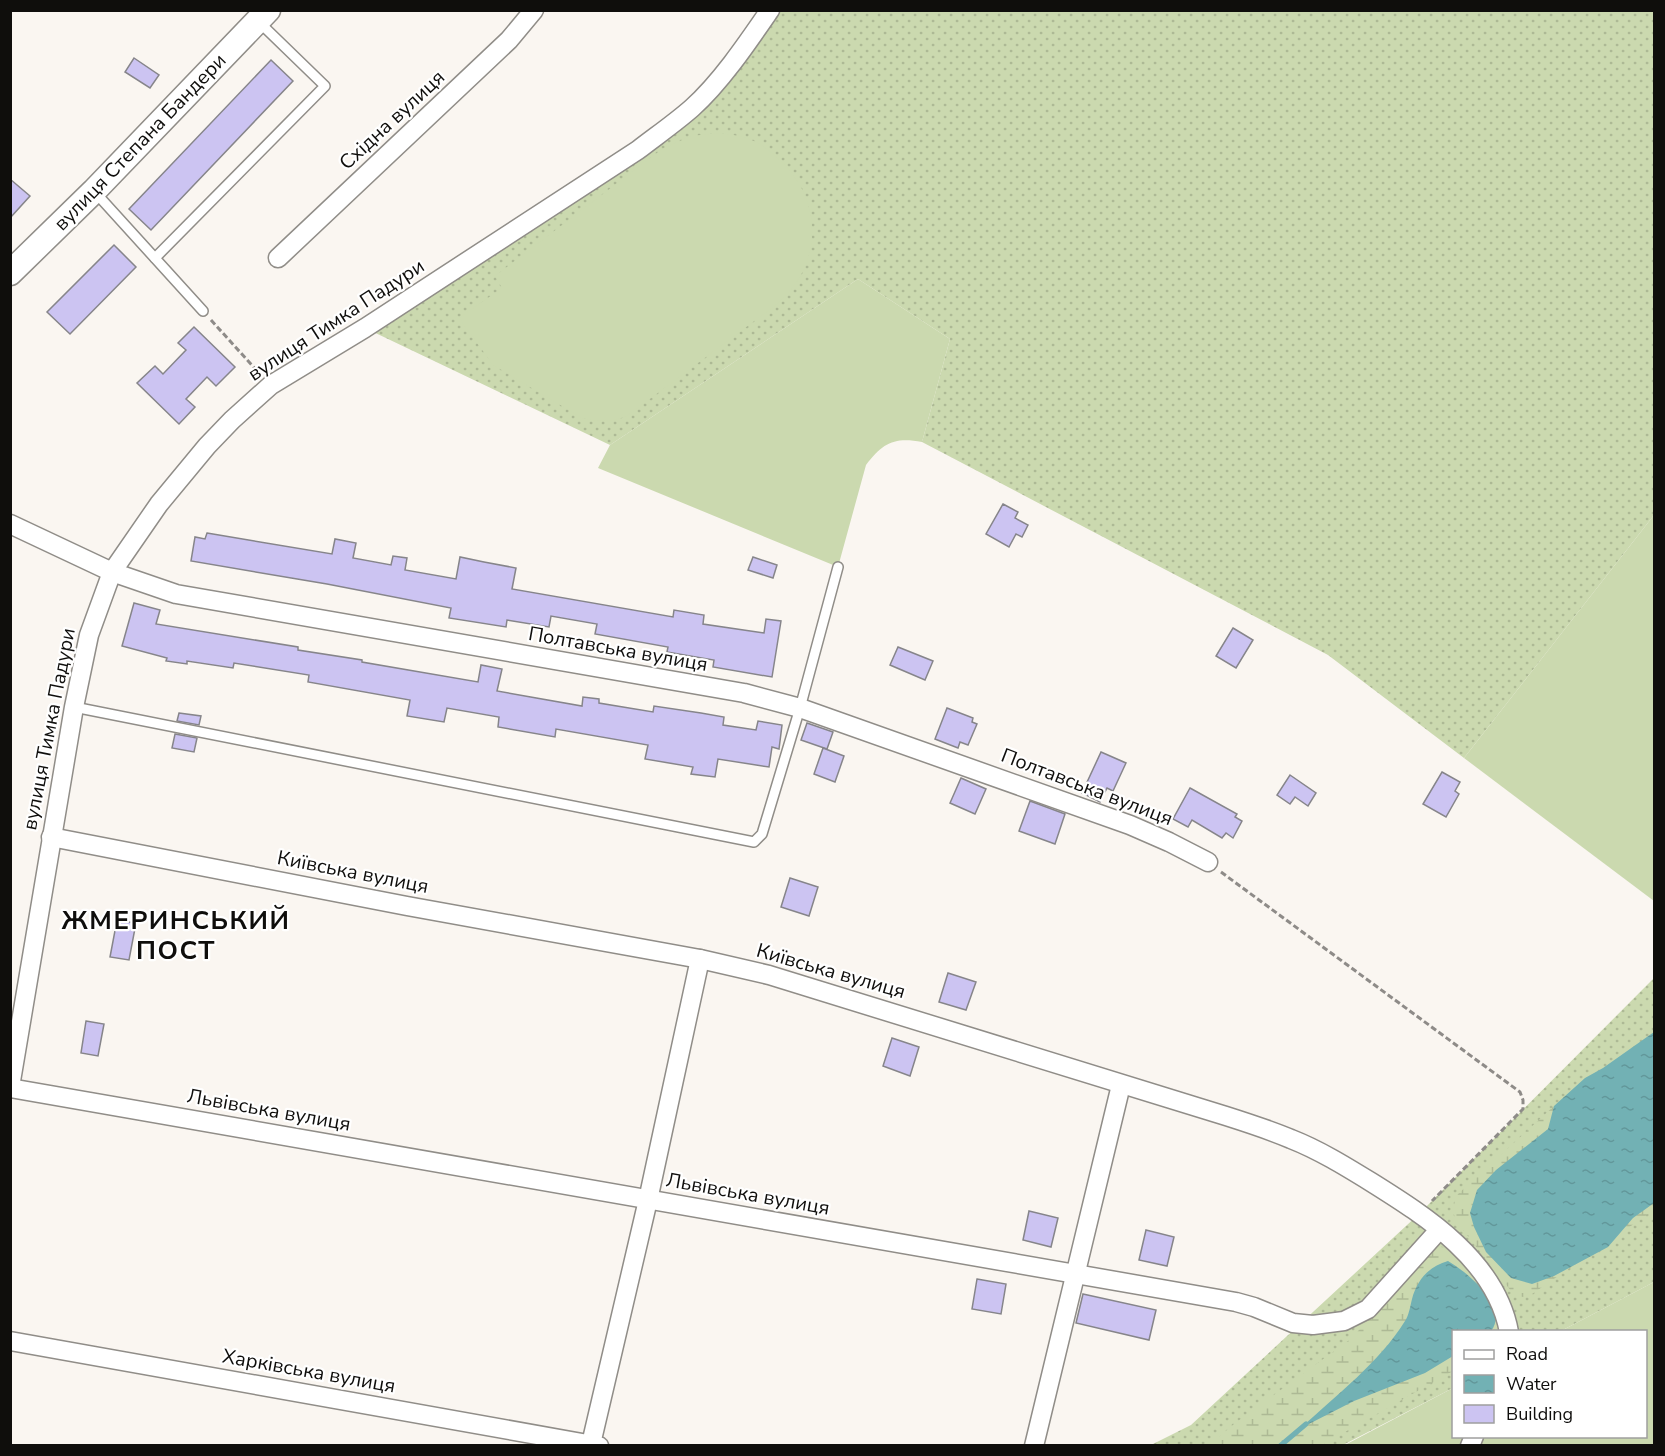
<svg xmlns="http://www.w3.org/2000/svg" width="1665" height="1456" font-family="'Nunito Sans',sans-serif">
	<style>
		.grass { fill: url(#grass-dots) }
		.wetland { fill: url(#wetland-marsh) }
		.garden { fill: #cbd9af }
		.water { fill: url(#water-ripples) }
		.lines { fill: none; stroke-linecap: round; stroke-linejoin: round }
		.stream { stroke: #72b1b4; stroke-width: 5 }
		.building { fill: #ccc4f2; stroke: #86858a; stroke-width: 1.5 }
		.lane-casing { stroke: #908d88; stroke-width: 12 }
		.street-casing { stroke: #908d88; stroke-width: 21 }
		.secondary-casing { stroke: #908d88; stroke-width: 27 }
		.path { stroke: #8e8b88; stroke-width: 3; stroke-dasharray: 6 3; stroke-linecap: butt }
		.lane { stroke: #fff; stroke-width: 9 }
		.street { stroke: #fff; stroke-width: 18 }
		.secondary { stroke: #fff; stroke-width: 24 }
		.labels { text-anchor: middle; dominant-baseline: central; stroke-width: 4.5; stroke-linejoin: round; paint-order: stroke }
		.street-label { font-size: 20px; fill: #0f0e0c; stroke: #fff }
		.district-label { font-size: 26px; font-weight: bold; letter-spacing: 1.5px; fill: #0f0e0c; stroke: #fff }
	</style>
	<defs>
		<pattern id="grass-dots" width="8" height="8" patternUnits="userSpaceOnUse" patternTransform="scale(1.5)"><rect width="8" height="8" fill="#cbd9af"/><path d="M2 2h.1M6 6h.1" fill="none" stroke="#adb995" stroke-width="1.8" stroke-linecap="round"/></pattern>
		<pattern id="wetland-marsh" width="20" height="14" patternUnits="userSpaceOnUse" patternTransform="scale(1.5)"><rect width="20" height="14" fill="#cbd9af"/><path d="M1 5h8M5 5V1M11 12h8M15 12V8" fill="none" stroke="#adb995"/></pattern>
		<pattern id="water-ripples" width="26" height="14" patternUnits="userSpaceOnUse" patternTransform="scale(1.5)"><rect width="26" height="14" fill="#72b1b4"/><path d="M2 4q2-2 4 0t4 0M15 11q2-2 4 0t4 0" fill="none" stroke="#62979a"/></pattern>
	</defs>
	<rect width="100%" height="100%" fill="#faf6f1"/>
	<g class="grass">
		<polygon points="770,11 1654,11 1654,515 1464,758 1328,655 922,442 950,339 858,279 610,445 365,328 674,123"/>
		<polygon points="1654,978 1654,1282 1561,1331 1454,1332 1453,1388 1343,1445 1149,1446 1191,1425 1420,1213"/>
	</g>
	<g class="wetland">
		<path d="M1554,1106L1565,1128L1654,1189V1210L1532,1294L1524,1297L1515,1296L1456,1221C1452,1211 1453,1204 1458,1194Z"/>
		<path d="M1436,1244L1443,1247C1461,1266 1504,1303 1500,1331L1454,1332L1453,1371L1322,1445L1208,1446L1234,1424L1352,1338L1430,1248Z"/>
	</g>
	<g class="garden">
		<path d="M718,133C727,134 737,135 746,138C763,143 775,155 787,167C816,199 821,247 796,283C791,290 784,297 777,304L627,416C611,422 599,422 582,418L493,365L459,318L502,288L495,276L662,149L691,136Z"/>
		<path d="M858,279L950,339L922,442C894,437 883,443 866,465L838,567L598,468L610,445Z"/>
		<polygon points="1654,515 1654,901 1464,758"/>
		<polygon points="1654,1282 1654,1445 1343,1446 1453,1388 1454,1436 1646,1436 1646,1332 1561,1331"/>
	</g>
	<g class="water">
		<polygon points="1654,1032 1654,1203 1633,1218 1608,1247 1554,1276 1532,1284 1511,1278 1486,1252 1474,1227 1470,1213 1477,1190 1496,1170 1548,1129 1554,1106 1585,1078 1603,1068"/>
		<path d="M1448,1261C1467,1272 1510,1307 1491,1331L1454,1332L1453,1356L1425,1373L1354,1401L1301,1428C1336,1395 1379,1363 1405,1321C1409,1315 1410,1307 1412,1299C1417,1280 1429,1266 1448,1261Z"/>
	</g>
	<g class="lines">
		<polyline class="stream" points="1280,1446 1306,1424"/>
	</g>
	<g class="building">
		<polygon points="134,58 159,75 150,88 125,72"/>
		<polygon points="271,60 293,81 151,230 129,209"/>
		<polygon points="10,179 30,196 10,218"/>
		<polygon points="114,245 136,267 70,334 47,312"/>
		<polygon points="194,327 235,367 216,386 207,377 186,399 195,407 179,424 137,383 155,366 163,374 186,350 178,343"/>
		<polygon points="1003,504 1018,512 1015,518 1028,525 1022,537 1016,534 1009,547 986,534"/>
		<polygon points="207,533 332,554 335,539 356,543 353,558 391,565 393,556 407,558 405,570 456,579 460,557 484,562 516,568 512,589 673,617 674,610 704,615 703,624 764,633 766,619 781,621 772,677 713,667 714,660 667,652 668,647 595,634 597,624 551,616 549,627 507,620 506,627 449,618 451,608 327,584 191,561 195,537 205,539"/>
		<polygon points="753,557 777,565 773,578 748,570"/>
		<polygon points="134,603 160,610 156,624 298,647 298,650 362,660 362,662 478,682 481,665 502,669 497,691 582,706 583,697 599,699 599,703 653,712 654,706 701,713 724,717 723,725 756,730 758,721 782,725 779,749 772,747 769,767 718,759 715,777 691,774 693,767 645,759 648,745 556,729 555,737 498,727 499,717 447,708 444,722 407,716 410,700 308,682 309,675 234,663 233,668 187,661 187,664 166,661 167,658 122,646"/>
		<polygon points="1233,628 1253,640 1236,668 1216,656"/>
		<polygon points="898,647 933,661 925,680 890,665"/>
		<polygon points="947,708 973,718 972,722 977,724 968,745 960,742 958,748 935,739"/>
		<polygon points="179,713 201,716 199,725 177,721"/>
		<polygon points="807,723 833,732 827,749 801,740"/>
		<polygon points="175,734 197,738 194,752 172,748"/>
		<polygon points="823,748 844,756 835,782 814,774"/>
		<polygon points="1101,752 1126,763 1113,791 1107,788 1100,802 1082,793"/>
		<polygon points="1442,772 1460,782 1455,791 1459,794 1446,817 1423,804"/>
		<polygon points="1290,775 1316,793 1308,806 1295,797 1290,804 1277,795"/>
		<polygon points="961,778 986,789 975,814 950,803"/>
		<polygon points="1190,788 1237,814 1235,817 1242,821 1233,838 1226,833 1222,838 1192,820 1188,827 1173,819"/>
		<polygon points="1030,801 1065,814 1055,844 1019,831"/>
		<polygon points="790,878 818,887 809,916 781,907"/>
		<polygon points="117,920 136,923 129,960 110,957"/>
		<polygon points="948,973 976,982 966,1010 939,1002"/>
		<polygon points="86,1021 104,1024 98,1056 81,1053"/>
		<polygon points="892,1038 919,1047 910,1076 883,1066"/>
		<polygon points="1029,1211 1058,1218 1051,1247 1023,1240"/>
		<polygon points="1146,1230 1174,1237 1167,1266 1139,1260"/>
		<polygon points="977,1279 1006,1284 1001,1314 972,1309"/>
		<polygon points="1083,1294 1156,1310 1149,1340 1076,1323"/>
	</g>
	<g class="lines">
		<g class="lane-casing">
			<g id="lane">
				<polyline points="94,191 203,311"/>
				<polyline points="155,258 325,86 258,21"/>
				<polyline points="74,707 754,842 762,834 800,708 838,567"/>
			</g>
		</g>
		<g class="street-casing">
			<g id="street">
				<polyline points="278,258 509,40 534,10"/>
				<polyline points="10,524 112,572 176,594 744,693 800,708 1130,825 1169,842 1208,862"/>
				<path d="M51,837L407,906L700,959L769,975L1226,1116C1248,1123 1270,1130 1291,1139C1319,1150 1345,1166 1371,1182C1427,1217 1496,1261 1509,1332"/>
				<path d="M10,1087L74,707L89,635L112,572L159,504L207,446L232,420L271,385L365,328L638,150C656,136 675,123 692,108C721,82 748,42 770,10"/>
				<polyline points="10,1088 1236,1302 1254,1307 1293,1323 1313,1325 1344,1321 1368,1309 1439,1230"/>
				<polyline points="10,1341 599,1446"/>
				<polyline points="591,1444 648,1200 700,959"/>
				<polyline points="1034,1446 1121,1085"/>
				<polyline points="1470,1446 1474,1436"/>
			</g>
		</g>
		<g class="secondary-casing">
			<polyline id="secondary" points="10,273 94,191 268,10"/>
		</g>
		<g class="path">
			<polyline points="211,320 259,373"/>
			<polyline points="1221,872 1520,1092 1523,1100 1523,1109 1432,1201"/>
		</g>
		<use href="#lane" class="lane"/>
		<use href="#street" class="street"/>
		<use href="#secondary" class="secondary"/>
	</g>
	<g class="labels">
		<g class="street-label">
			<text transform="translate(392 120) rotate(-43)">Східна вулиця</text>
			<text transform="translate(140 142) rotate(-46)">вулиця Степана Бандери</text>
			<text transform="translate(336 320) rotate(-33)">вулиця Тимка Падури</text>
			<text transform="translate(618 649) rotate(10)">Полтавська вулиця</text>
			<text transform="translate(49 729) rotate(-79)">вулиця Тимка Падури</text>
			<text transform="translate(1087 787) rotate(21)">Полтавська вулиця</text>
			<text transform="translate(353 872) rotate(11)">Київська вулиця</text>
			<text transform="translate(831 971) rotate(16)">Київська вулиця</text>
			<text transform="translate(269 1110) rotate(10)">Львівська вулиця</text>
			<text transform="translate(748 1194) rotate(10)">Львівська вулиця</text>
			<text transform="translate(309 1371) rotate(10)">Харківська вулиця</text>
		</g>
		<g class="district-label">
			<text x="176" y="920">ЖМЕРИНСЬКИЙ<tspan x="176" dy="30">ПОСТ</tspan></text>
		</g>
	</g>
	<rect width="1665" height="1456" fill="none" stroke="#0f0e0c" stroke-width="24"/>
	<rect x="1452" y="1330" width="195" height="108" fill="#ffffff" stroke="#9f9f9e" stroke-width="1.5"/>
	<rect x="1464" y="1350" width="30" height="9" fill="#ffffff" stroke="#9f9f9e" stroke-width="1.5"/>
	<text x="1506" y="1360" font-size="18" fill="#0f0e0c">Road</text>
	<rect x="1464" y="1375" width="30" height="18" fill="url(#water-ripples)" stroke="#9f9f9e" stroke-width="1.5"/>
	<text x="1506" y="1390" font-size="18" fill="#0f0e0c">Water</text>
	<rect x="1464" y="1405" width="30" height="18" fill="#ccc4f2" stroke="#9f9f9e" stroke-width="1.5"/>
	<text x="1506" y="1420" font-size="18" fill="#0f0e0c">Building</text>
</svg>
